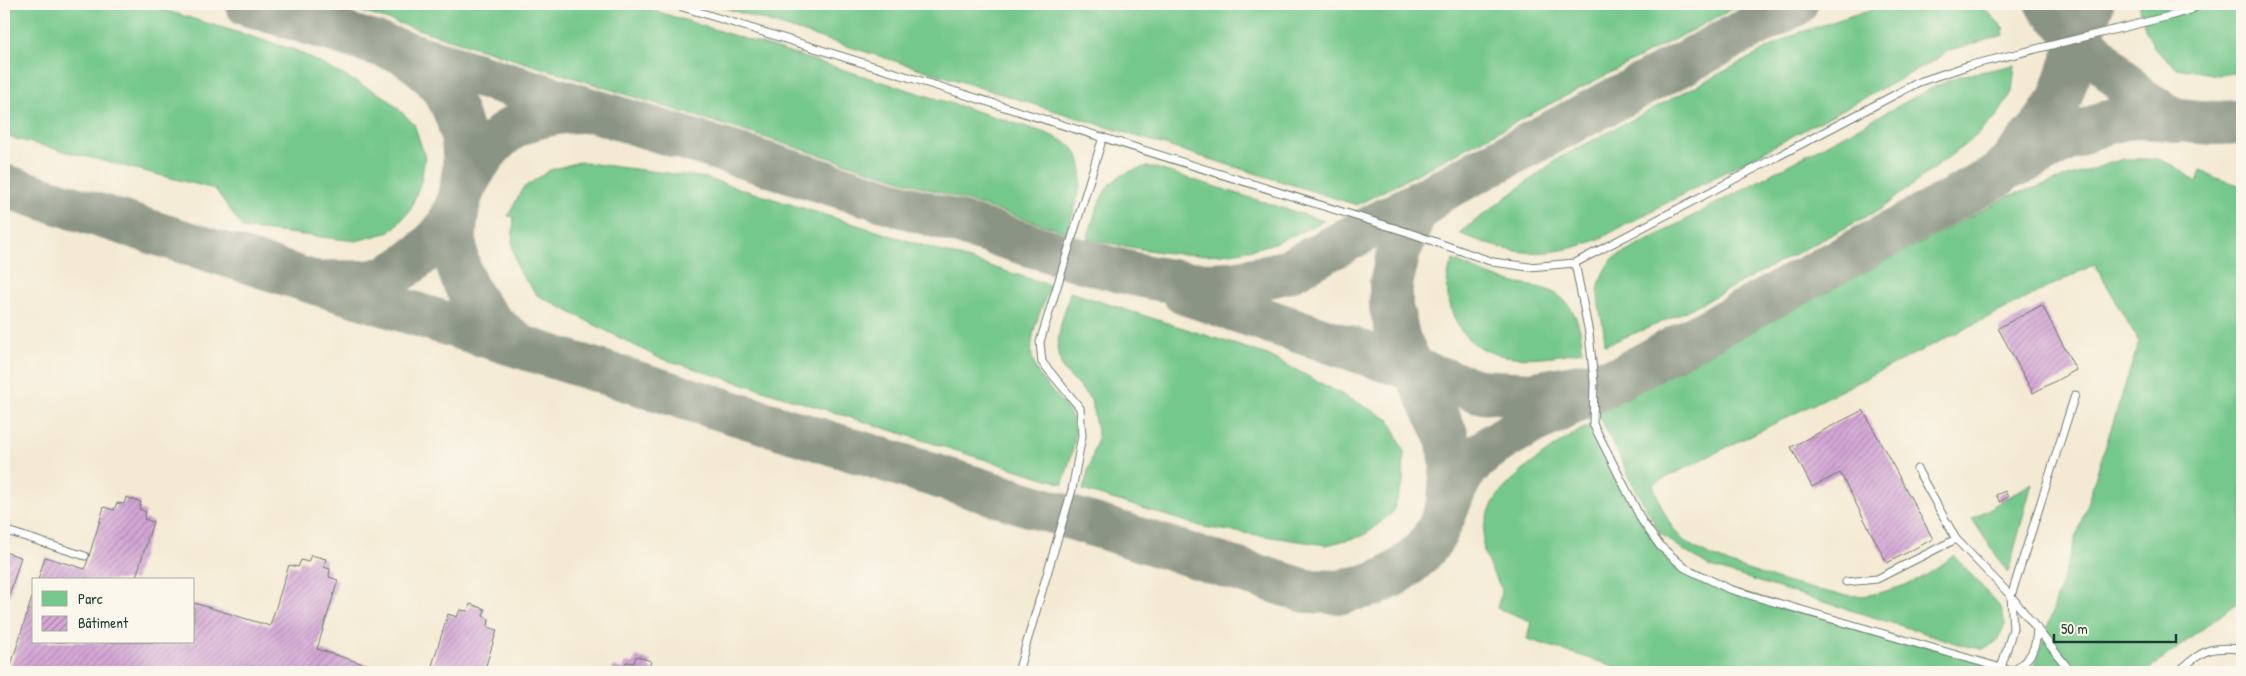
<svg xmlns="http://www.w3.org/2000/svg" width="2246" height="676" font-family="'Patrick Hand',sans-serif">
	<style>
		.green { fill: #74c88b; stroke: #4a8260 }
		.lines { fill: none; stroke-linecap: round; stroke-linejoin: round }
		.taxiway { stroke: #8a9484; stroke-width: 44 }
		.building { fill: url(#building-hatch) }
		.service-casing { stroke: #6a7a6c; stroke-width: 9 }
		.service { stroke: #fff; stroke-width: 7 }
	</style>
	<defs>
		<pattern id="building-hatch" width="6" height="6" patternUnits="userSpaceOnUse" patternTransform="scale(1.25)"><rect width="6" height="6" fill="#d4a6d6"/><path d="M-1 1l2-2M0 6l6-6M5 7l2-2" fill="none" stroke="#ab88ae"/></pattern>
	</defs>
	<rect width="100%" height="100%" fill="#fbf7ec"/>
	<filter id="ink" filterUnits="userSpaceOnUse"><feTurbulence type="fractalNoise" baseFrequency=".02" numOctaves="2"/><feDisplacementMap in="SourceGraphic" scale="10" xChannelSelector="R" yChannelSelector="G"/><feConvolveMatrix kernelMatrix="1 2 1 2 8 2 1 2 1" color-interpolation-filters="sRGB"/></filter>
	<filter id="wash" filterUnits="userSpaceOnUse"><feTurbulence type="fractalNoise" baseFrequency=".0096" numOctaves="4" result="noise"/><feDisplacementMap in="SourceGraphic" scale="20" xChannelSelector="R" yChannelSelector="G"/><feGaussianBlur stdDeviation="1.12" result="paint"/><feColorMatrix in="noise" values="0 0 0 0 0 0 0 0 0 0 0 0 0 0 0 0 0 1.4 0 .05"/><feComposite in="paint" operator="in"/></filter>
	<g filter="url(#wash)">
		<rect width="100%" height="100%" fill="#f4ead4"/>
		<g class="green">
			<polygon points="4,4 145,4 295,50 387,98 414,124 425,157 421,181 410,211 390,232 356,241 243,228 215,189 4,136"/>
			<path d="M337,4H633L1043,132C1055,137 1068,141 1076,152C1090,171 1073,212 1067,232Z"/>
			<polygon points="712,4 1742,4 1357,205"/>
			<path d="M1887,4H1975L1987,11L2003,27L2004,35L1950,50L1932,62L1597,240C1542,260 1512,255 1459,233L1559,158L1795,34Z"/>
			<polygon points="2139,4 2242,4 2242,72 2218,75 2177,68 2155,49 2146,31"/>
			<path d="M2015,65L2012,92L1997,116L1976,136L1881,209L1692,308L1660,323L1605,345C1604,310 1587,293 1611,260L1924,92L1959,76Z"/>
			<path d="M2123,159H2158L2175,166L2197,183L2201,170L2214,177L2242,186V599L2146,672H2033L2139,342L2095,264L1653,484C1660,503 1667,524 1681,538C1706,562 1826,597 1861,596C1876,595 1910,585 1923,577C1934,571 1944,563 1954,555L2001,608L2005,625L1996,642L1983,649L1966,646L1708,566L1686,552L1660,533L1637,492L1598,413L2009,196Z"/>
			<path d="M579,162L706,178L1050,285C1043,307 1029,333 1032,356C1036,385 1067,398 1074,424C1078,443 1067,467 1063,484L657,357L537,295L518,270L512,244L514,217L508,216L523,188L550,170Z"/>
			<path d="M1144,167H1153L1324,221C1306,229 1289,238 1271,244C1203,265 1154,251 1087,239C1100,201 1100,178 1144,167Z"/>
			<path d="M1453,260C1472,268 1491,277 1511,282C1522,285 1534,286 1545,289C1573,298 1582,325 1582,351C1535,361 1466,368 1451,308C1446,292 1445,276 1453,260Z"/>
			<polygon points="1070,292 1268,355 1390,420 1404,452 1403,483 1392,513 1363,536 1326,545 1203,527 1083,490 1098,436 1091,400 1062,368 1057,348 1061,324"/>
			<path d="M1593,424C1617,471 1639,535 1684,567C1697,577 1715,582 1729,589L2015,672H1622L1623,669L1527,639L1531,621L1497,608L1502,590C1495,576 1484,560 1483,544C1482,530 1488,511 1495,500C1509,477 1568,434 1593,424Z"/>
			<polygon points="2032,483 2008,573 1972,519"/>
		</g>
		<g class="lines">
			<g class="taxiway">
				<path d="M247,4L1066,256C1119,271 1176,288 1232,283C1251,281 1269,276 1288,271L1796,4"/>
				<polyline points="2047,4 2138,97 2176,121"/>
				<path d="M408,56C447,80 467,124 464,169C462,193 454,216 455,241C455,280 482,321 515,341"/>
				<path d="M2018,165C2055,147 2097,118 2139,117C2174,117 2206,127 2242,121"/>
				<path d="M4,186L1306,591L1345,592L1349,589C1385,588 1424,559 1439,527C1449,506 1454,484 1469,466C1493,440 1528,425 1559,410C1579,399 1599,388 1619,378"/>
				<polyline points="1434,195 1415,213 1399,251 1391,284 1391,307 1399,340 1446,434 1452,463 1449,500"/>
				<path d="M331,282C345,282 359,283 373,281C397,277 432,248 446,228C453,218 460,196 466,184C494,130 524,112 584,111"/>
				<polyline points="1184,293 1478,391 1531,394 1619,378 1999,175 2038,131 2059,101 2092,4"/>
			</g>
		</g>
		<g id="blocks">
			<g class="building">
				<polygon points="2042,305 2076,370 2033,393 1998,328"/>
				<polygon points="1863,410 1933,539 1887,563 1840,473 1812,487 1791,447"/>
				<polygon points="2005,491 2008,497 2000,502 1996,495"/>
				<polygon points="126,497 141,502 139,509 146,512 144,519 153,522 135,580 38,580 45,557 85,569 104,507 114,510 117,503 124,504"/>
				<polygon points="4,552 21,557 4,612"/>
				<polygon points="311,555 326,559 324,567 330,569 329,577 338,580 317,649 389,672 9,672 33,594 34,642 194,642 194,603 270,626 289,565 298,567 301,560 308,562"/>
				<polygon points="470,604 485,609 483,616 489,619 488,627 497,630 484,672 430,672 448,614 457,617 460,610 468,611"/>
				<polygon points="636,656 651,661 649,668 656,672 612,672 614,666 623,669 626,662 634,663"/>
			</g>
		</g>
	</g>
	<g filter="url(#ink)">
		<use href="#blocks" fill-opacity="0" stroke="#6a7a6c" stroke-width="1"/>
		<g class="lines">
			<g class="service-casing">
				<g id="service">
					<polyline points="673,4 1407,232 1493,262 1529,267 1575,263 1919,82 1967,66 2170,16 2190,10 2201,4"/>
					<polyline points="1575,263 1589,333 1594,382 1593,424 1642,521 1660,546 1685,568 1729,589 2015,672"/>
					<polyline points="1917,469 1956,539 2011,596 2071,672"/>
					<polyline points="4,530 85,556"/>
					<polyline points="1846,582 1877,579 1956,539"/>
					<polyline points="2001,668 2013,629 2011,596 2075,395"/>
					<polyline points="1018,672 1072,490 1082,436 1080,408 1042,362 1040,342 1103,137"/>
					<path d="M2013,672C2031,657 2036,652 2037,628"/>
					<path d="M2178,672C2204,650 2207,646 2242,649"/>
				</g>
			</g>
			<use href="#service" class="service"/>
		</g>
	</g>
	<rect width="2246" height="676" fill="none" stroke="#fbf7ec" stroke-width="20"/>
	<rect x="32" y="578" width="162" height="65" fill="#fbf7ec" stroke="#a3ada2"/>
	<rect x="42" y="591" width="25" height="15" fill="#74c88b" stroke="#a3ada2"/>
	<text x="78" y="604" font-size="15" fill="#1f3d34">Parc</text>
	<rect x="42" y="616" width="25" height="15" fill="url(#building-hatch)" stroke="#a3ada2"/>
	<text x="78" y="628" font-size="15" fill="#1f3d34">Bâtiment</text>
	<path d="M2054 634v8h122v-8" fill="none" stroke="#1f3d34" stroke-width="2.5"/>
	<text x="2061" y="634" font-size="15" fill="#1f3d34" stroke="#fbf7ec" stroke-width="4" paint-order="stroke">50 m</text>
</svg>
